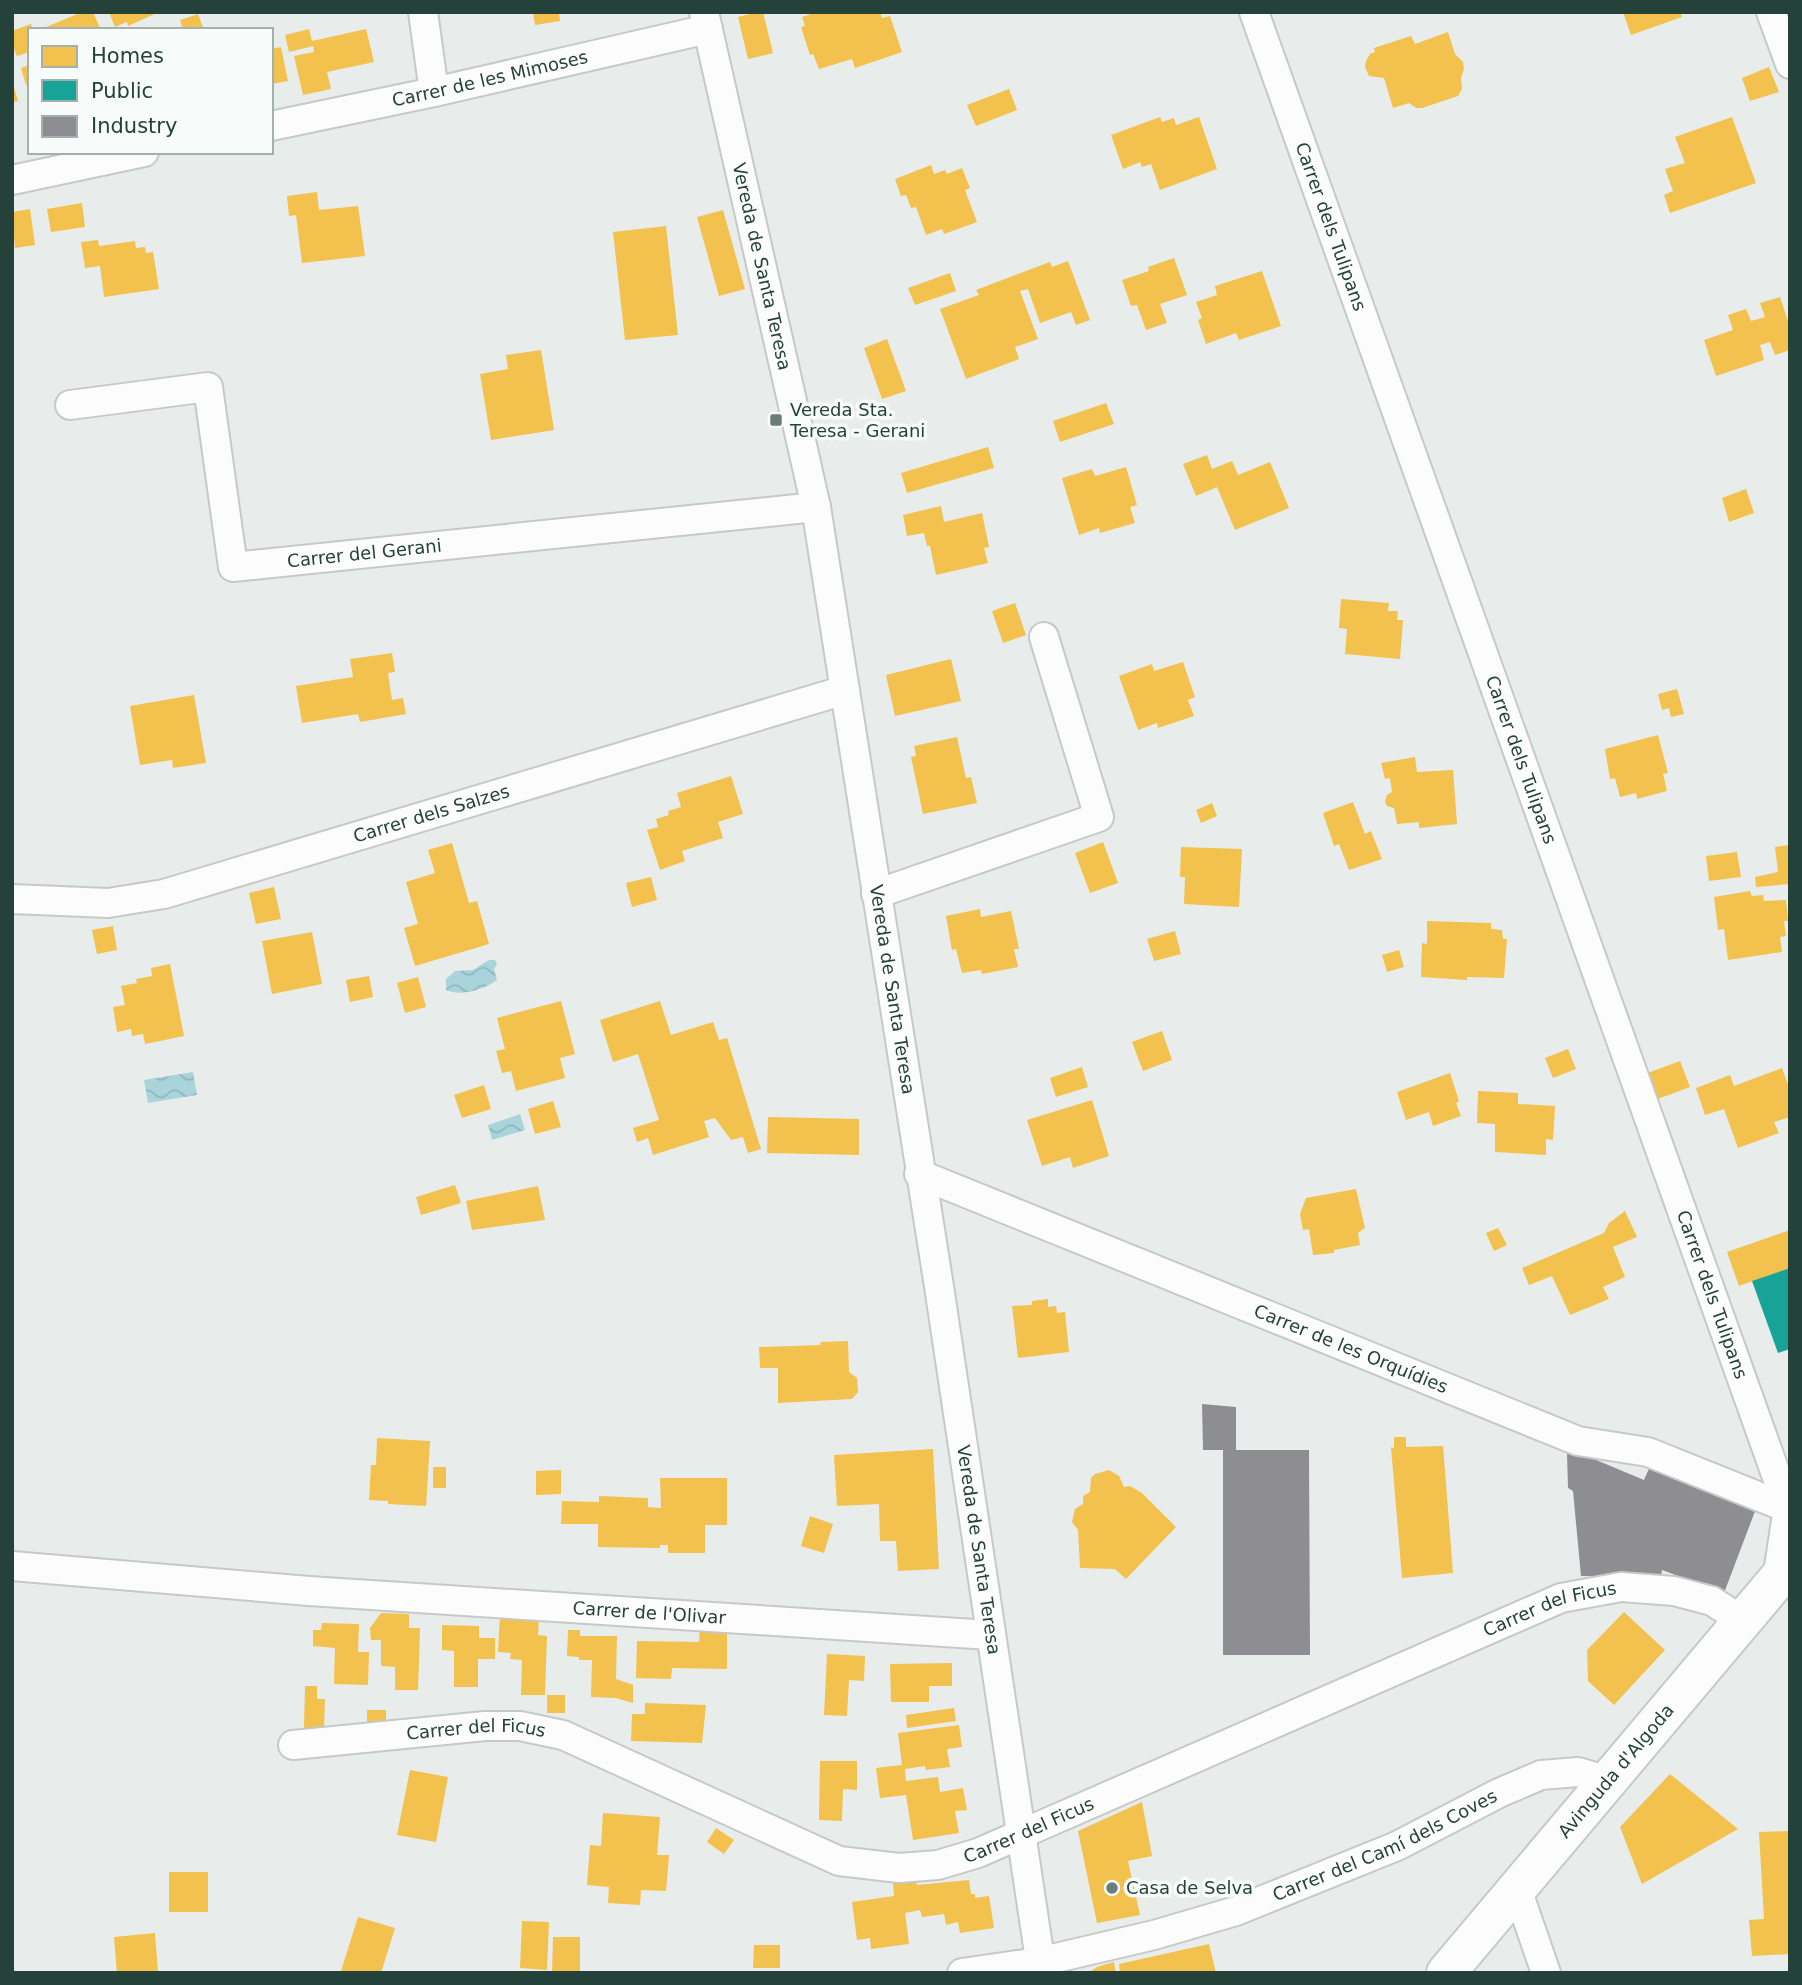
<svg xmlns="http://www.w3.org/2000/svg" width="1802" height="1985" viewBox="0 0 1802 1985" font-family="'DejaVu Sans',sans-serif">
<defs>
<pattern id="water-waves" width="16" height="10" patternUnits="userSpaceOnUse" patternTransform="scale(1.75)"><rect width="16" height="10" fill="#a9d4db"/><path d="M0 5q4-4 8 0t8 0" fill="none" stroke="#91b7bd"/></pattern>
</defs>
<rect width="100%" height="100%" fill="#e8edeb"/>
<path fill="url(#water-waves)" d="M489,960H495L497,964L494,969L497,980C485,989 461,997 446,990V979L455,971L473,970Z
M193,1072L197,1095L148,1103L144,1080Z
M520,1114L525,1130L492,1140L488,1125Z"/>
<path fill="#f2c14e" d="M82,12H93L101,30H39Z
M109,12H159L128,26L127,22L115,27Z
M533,12H559L560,21L535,25Z
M757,12H763L773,53L748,59L738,17Z
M817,12H880L882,18L890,16L902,52L855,68L852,59L819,69L813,54L810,55L801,27L805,26L802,17Z
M1623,12H1680L1682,17L1631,35Z
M198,14L204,30H183L180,20Z
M31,24L33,30H30V52L17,56L12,44V31Z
M309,29L312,41L366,29L374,62L327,72L331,89L303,95L294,56L314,52L313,46L289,52L285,35Z
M1448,32L1455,54L1463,62L1464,69L1461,78L1462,89L1458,96L1422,108H1416L1409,103L1393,108L1384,78L1369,76L1365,67L1366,61L1370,54L1375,52L1374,48L1411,36L1415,44Z
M281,47L288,81L271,84V49Z
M30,65V84L26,85L21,68Z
M1769,67L1779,92L1750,101L1742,78Z
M13,84L18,101L12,102V85Z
M1009,89L1017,110L976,126L967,105Z
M1160,117L1162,122L1174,118L1176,125L1199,117L1217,169L1160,190L1151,164L1142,167L1140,162L1123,169L1111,135Z
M1732,117L1756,183L1670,213L1664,195L1673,191L1665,169L1685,163L1675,137Z
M931,165L934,174L945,170L947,174L962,168L970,188L965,190L977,222L944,234L942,229L926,235L916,207L911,208L906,195L901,196L895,179Z
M317,192L319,210L358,206L365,256L302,263L296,215L289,216L287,196Z
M82,203L85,227L51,232L47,209Z
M30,209L35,245L15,248L12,212Z
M723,210L745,289L719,296L697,217Z
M666,226L678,335L625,340L613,232Z
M98,240L99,246L135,241L136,248L145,247L146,253L153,252L159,289L104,297L100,266L85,268L81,242Z
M1174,258L1187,295L1160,304L1167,323L1146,330L1137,305L1131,306L1122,280L1149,271L1148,267Z
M1068,261L1090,320L1076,325L1071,312L1040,323L1028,289L1020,291L1038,339L1015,347L1019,359L966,379L940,309L979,295L976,290L1050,262L1052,267Z
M1262,271L1281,326L1239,340L1236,333L1206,344L1198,320L1202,318L1196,302L1217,295L1215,286Z
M950,273L956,291L915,305L908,288Z
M1780,297L1790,327V350L1775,355L1770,342L1760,345L1764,360L1716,376L1704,340L1733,330L1728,315L1746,309L1751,321L1765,317L1760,303Z
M887,339L906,391L882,399L864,348Z
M541,350L554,430L491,440L480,374L508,369L506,355Z
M1106,403L1114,424L1060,442L1053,421Z
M988,447L994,468L907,493L901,473Z
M1207,455L1212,469L1232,461L1238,475L1270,462L1289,508L1235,530L1217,487L1196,496L1183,464Z
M1126,467L1137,505L1130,507L1135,523L1100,533L1099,528L1079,535L1062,478L1092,469L1095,476Z
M1746,489L1754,513L1729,522L1722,498Z
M941,506L944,522L982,513L989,547L984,548L988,563L936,575L930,546H927L924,533L907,536L903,515Z
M1341,599L1389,603L1388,611H1398L1397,620H1403L1400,659L1345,654L1347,629L1339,628Z
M1015,603L1026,635L1003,643L992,611Z
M392,653L395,672L388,673L392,700L403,698L406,714L360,722L358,714L302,723L296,686L353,677L350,659Z
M951,659L961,701L895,716L886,675Z
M1183,662L1195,697L1188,700L1194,716L1158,728L1157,723L1138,730L1119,676L1152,664L1154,671Z
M1677,689L1684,714L1671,717L1669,708L1662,710L1658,694Z
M194,695L206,763L173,768L172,760L140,765L130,706Z
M1658,735L1668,773L1663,774L1667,791L1637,799L1636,793L1620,797L1615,778L1610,779L1605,749Z
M957,737L966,778L971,777L977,803L923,814L911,757L916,756L914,746Z
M1415,757L1417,772L1453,770L1457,824L1419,828V822L1397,824L1394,808L1387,806L1385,802L1387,795L1392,792L1390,778L1385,779L1381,763Z
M731,776L743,814L718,822L723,838L682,851L685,861L660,870L647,830L658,827L656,819L669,815L668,811L681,807L677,793Z
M1353,802L1365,834L1371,831L1382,859L1349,870L1339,844L1334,846L1323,813Z
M1212,803L1217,816L1201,823L1196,810Z
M1103,842L1118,883L1090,893L1075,853Z
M452,843L469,903L477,901L489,944L415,966L404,928L418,924L406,882L435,873L428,850Z
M1790,845V884L1756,887L1755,877L1778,872L1775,847Z
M1181,847L1242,849L1239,907L1184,904L1185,877H1180Z
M1737,852L1741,877L1709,881L1706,856Z
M651,877L657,900L632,907L626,883Z
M274,887L281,919L256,924L249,893Z
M1750,891L1752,896L1763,895L1764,901L1786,900L1788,921H1784L1786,936L1780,937L1782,952L1728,960L1724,929L1718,930L1714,897Z
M980,909L981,917L1011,911L1019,949H1014L1018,967L982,974L981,970L962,973L956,949L952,950L946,916Z
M1427,921L1491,923V929L1502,930L1503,939H1507L1504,978L1467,977V980L1421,977L1422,943L1427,944Z
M113,926L117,950L97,954L92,930Z
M1175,931L1181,954L1154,961L1147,939Z
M312,932L322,984L272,994L262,941Z
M1399,950L1404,967L1387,972L1382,955Z
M170,964L184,1036L145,1044L143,1034L132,1036L131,1029L117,1032L113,1007L125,1005L121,986L137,983L136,979L152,976L151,968Z
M369,976L373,997L350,1002L346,980Z
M418,977L426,1007L405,1013L397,983Z
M561,1001L575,1054L560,1058L565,1078L516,1091L511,1071L502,1073L496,1051L505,1049L497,1018Z
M660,1001L671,1035L713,1022L719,1040L727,1038L761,1149L748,1153L743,1137L731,1140L715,1118L704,1121L709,1137L653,1155L648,1138L637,1142L633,1128L659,1120L638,1054L613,1062L600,1020Z
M1162,1031L1172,1060L1143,1071L1132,1042Z
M1568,1049L1576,1069L1553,1078L1545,1058Z
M1680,1061L1690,1087L1655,1100L1645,1074Z
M1082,1067L1088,1087L1056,1097L1050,1078Z
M1782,1068L1790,1090V1117L1774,1122L1779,1133L1738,1148L1724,1109L1705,1115L1696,1088L1730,1075L1734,1086Z
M1450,1073L1459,1101L1456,1103L1461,1116L1433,1126L1429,1112L1406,1120L1397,1092Z
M484,1085L491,1109L462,1118L454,1095Z
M1478,1091L1518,1093V1104L1555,1106L1553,1140L1546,1139V1155L1495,1152V1124L1477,1123Z
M1092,1100L1109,1156L1073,1168L1070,1157L1042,1166L1027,1120Z
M553,1101L561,1127L535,1134L528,1109Z
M768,1117L859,1119V1155L767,1153Z
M455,1185L461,1203L421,1215L416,1197Z
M538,1186L545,1220L472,1230L466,1201Z
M1356,1189L1365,1228L1358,1233L1360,1245L1334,1250V1253L1313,1255L1309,1229L1303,1230L1300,1214L1306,1198Z
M1625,1211L1637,1237L1613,1247L1625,1277L1603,1287L1609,1299L1570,1315L1552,1276L1529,1285L1522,1268L1604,1233L1609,1223Z
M1498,1228L1507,1245L1494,1251L1486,1233Z
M1790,1230V1268L1739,1286L1727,1252Z
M1048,1299V1307L1056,1306L1057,1313L1065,1312L1069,1352L1018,1358L1012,1306L1032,1305V1301Z
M848,1341L849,1372L857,1378L858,1392L852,1399L778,1403V1368H760L759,1347L820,1345L821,1342Z
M1394,1437H1406V1447L1443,1446L1453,1573L1402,1578L1391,1447L1394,1448Z
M377,1438L430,1441L426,1506L388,1504V1501L369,1500L371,1465H376Z
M933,1449L939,1569L898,1571L896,1541H880L879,1504L837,1506L834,1455Z
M433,1467H446V1488H433Z
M561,1470V1494L536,1495V1471Z
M1109,1470L1119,1476L1124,1487L1130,1486L1142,1493L1176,1527L1126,1579L1115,1569L1080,1568L1078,1530L1072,1522L1075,1509L1083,1504V1496L1090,1492L1091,1478L1095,1474Z
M660,1478H727V1525H705V1553H668V1545H660V1548L598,1547V1524H561L562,1501L599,1502V1496L648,1498V1507L661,1508Z
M810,1516L833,1524L824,1553L801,1546Z
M1624,1612L1665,1650L1614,1705L1588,1681L1587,1650Z
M381,1613L409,1614V1628H420L418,1690H395V1667L381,1666V1640H371L370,1628Z
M500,1615L539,1616L538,1635L547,1636L545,1695H521L522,1660L510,1659L511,1653L498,1652Z
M322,1623L359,1624L358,1652H369L368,1685L334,1684L335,1648L313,1646V1630H321Z
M442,1625L479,1626V1638H495V1659H478V1687H454V1651L442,1650Z
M700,1625L727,1626V1669L672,1668L671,1679L636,1678L637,1641L699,1642Z
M568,1630H580V1636H617L616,1679L633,1685V1703L616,1698L591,1697L592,1660H579V1657L567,1656Z
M827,1654L865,1656L864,1681L849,1680L847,1716L824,1715Z
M952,1663V1686H929V1702H891L890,1664Z
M305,1686H317V1699H325L324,1729L304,1728Z
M547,1695H565V1713H547Z
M645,1703L706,1705L702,1743L631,1741L632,1714H645Z
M954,1708L956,1721L907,1728L906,1715Z
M367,1710H386V1726H367Z
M959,1725L962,1747L947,1749L950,1767L926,1770L925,1766L905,1769L906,1781L938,1777L940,1792L963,1788L967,1810L955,1811L959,1833L913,1840L906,1795L880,1798L876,1768L902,1765L898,1733Z
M820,1761H857V1790L843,1789L842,1821L819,1820Z
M410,1770L448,1777L436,1842L397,1835Z
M1670,1774L1738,1829L1642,1884L1620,1827Z
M1142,1802L1152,1856L1128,1861L1140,1915L1097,1923L1078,1831Z
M603,1813L660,1817L657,1855H669L666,1891L641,1890L640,1905L608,1903L609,1887L587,1885L590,1845L601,1846Z
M716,1828L734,1840L724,1854L707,1842Z
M1790,1831V1954L1752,1956L1749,1920L1764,1919L1759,1832Z
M169,1872H208V1912H169Z
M916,1880L917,1885L969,1880L971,1894H975V1898L989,1896L994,1928L960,1933L958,1922L946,1925L944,1914L922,1917L920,1910L905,1913L909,1944L871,1949L870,1938L857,1940L852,1902L894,1896L893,1883Z
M358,1917L395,1928L381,1973L341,1971Z
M522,1921L549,1922L547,1970L520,1968Z
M155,1933L158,1973H117L114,1937Z
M553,1937H580V1973H552Z
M1209,1944L1216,1973H1120L1119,1964Z
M754,1945H780V1968H753Z
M1114,1962L1116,1973H1088L1097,1967Z"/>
<path fill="#17a398" d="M1790,1268V1349L1778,1353L1752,1281Z"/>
<path fill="#8d8d92" d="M1202,1404L1236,1407V1450H1309L1310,1655H1223V1450H1203Z
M1570,1449L1644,1480L1651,1464L1757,1506L1724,1593L1662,1570L1661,1577L1581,1576L1573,1491L1568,1488L1567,1453Z"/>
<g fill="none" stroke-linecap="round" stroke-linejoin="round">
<defs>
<g id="street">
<path d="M423,12L434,92"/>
<path id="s1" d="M704,12L816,507L940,1293L1042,1973"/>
<path id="s2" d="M1254,12L1788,1508L1777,1580"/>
<path d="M1771,12L1790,64"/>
<path id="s3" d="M271,126L434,92L708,29"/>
<path d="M12,180L144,152"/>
<path id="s4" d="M70,405L208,387L233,567L816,507"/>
<path d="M876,894L1099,817L1044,637"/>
<path id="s5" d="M12,899L108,903L164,894L845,690"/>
<path id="s6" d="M919,1174L1578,1441L1648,1452L1790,1509"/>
<path id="s7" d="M12,1566L309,1591L990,1635"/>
<path id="s8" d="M293,1745L485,1726H520L563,1735L839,1861L899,1868L938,1865L978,1853L1561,1598L1621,1587L1674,1591L1712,1601L1743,1621"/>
<path d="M1517,1889L1546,1973"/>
<path id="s9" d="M962,1973L1039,1962L1154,1935L1236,1911L1397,1846L1499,1793L1541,1775L1578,1772L1608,1781"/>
</g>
<g id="secondary">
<path id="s10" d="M1446,1973L1777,1580L1790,1572"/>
</g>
</defs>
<use href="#street" stroke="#c5cac8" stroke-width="32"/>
<use href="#secondary" stroke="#c3cbc8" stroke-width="42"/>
<use href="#street" stroke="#fcfcfc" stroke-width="28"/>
<use href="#secondary" stroke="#fcfcfc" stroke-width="38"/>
</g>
<g fill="#697e78" stroke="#f7fbf9" stroke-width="2.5">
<rect x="769" y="413" width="14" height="14" rx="3.5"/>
<circle cx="1112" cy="1888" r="7"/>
</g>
<g text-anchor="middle" stroke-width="7" stroke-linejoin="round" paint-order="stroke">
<g font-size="18" fill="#24423a" stroke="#f7fbf9">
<text dy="6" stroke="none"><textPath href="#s3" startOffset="224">Carrer de les Mimoses</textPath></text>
<text dy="6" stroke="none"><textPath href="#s2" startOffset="228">Carrer dels Tulipans</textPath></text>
<text dy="6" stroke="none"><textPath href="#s1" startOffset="261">Vereda de Santa Teresa</textPath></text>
<text dy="6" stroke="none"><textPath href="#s4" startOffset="453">Carrer del Gerani</textPath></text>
<text dy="6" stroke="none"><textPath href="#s2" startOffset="794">Carrer dels Tulipans</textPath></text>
<text dy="6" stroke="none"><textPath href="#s5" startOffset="432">Carrer dels Salzes</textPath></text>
<text dy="6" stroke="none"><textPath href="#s1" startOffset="996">Vereda de Santa Teresa</textPath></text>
<text dy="6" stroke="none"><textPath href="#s2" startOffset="1362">Carrer dels Tulipans</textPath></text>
<text dy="6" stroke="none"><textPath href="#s6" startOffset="466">Carrer de les Orquídies</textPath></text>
<text dy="6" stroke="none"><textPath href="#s1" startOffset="1563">Vereda de Santa Teresa</textPath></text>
<text dy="6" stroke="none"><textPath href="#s8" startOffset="1339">Carrer del Ficus</textPath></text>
<text dy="6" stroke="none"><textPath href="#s7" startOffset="639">Carrer de l'Olivar</textPath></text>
<text dy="6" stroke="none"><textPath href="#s8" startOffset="184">Carrer del Ficus</textPath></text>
<text dy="6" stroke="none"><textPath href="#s10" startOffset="264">Avinguda d'Algoda</textPath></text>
<text dy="6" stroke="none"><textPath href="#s8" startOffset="772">Carrer del Ficus</textPath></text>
<text dy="6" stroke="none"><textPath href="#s9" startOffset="444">Carrer del Camí dels Coves</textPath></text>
</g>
<g font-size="18" fill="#24423a" stroke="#f7fbf9" text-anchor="start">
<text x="790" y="416">Vereda Sta.<tspan x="790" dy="21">Teresa - Gerani</tspan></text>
<text x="1126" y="1894">Casa de Selva</text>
</g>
</g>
<rect width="1802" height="1985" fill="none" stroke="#24423a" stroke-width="28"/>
<rect x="28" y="28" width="245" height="126" fill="#f7fbf9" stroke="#a3b1ad" stroke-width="2"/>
<rect x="42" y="46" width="35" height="21" fill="#f2c14e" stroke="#a3b1ad" stroke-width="2"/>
<text x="91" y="63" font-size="21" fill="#24423a">Homes</text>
<rect x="42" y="80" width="35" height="21" fill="#17a398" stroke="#a3b1ad" stroke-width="2"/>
<text x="91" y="98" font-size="21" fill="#24423a">Public</text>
<rect x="42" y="116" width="35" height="21" fill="#8d8d92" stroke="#a3b1ad" stroke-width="2"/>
<text x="91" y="133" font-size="21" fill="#24423a">Industry</text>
</svg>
